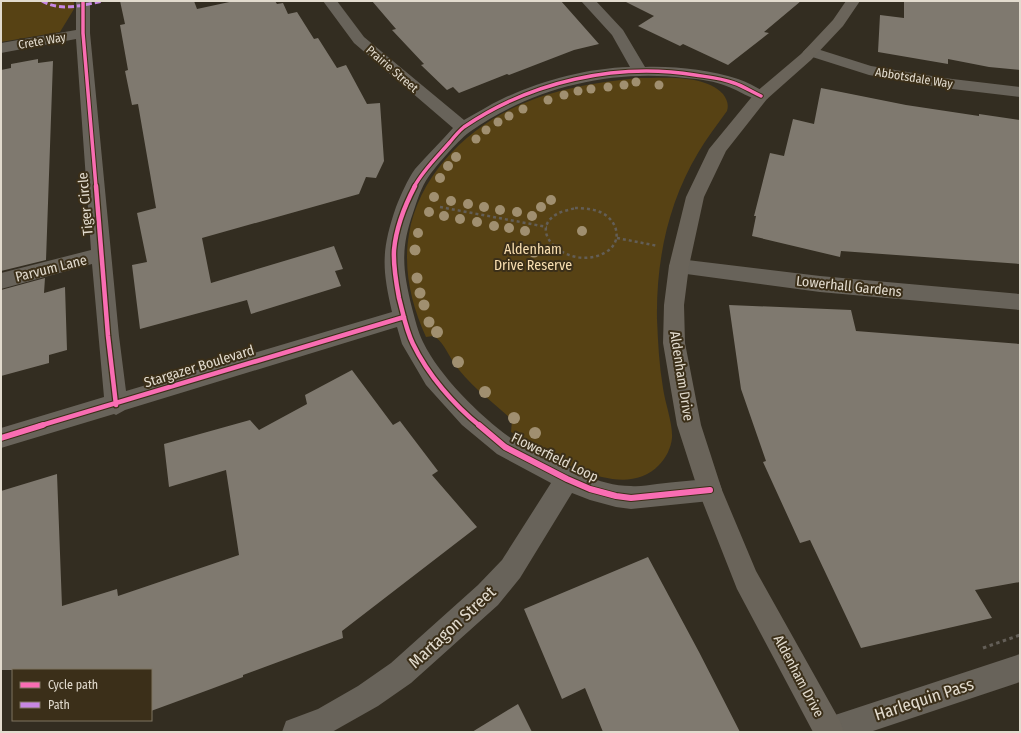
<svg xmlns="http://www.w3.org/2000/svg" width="1021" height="733" viewBox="0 0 1021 733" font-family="'Fira Sans Condensed',sans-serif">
<rect width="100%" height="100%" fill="#332d21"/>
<path fill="#574214" d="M1,1H74V9L60,32L1,42Z
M639,78C664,78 705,74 723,94C727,100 729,104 727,111C717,125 706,139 698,153C668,203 656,261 657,319C658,342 659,365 663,388C665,403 673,424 672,438C671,448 666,458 659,465C629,497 575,469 545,453C533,446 523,438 511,432L512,420C492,401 467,384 452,360C447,352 442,340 433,336L426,337C411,304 403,269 409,234C418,178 464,131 513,108C553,89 596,82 639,78Z"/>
<path fill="#7f796f" d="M120,1H194L197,9L234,1H275L277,4L283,3L288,14L297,12L314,39L318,38L337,68L346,65L367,104L380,103L384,161L376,178L366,177L359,194L202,238L211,283L334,246L343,269L335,271L341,286L251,314L247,300L140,329L132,265L147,262L137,213L156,208L138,104L132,105L125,71L128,70L120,25L125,24Z
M372,1H561L599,44L574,50L509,75L507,74L459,93L453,87L447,90L421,65L424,64L392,30L396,29Z
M624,1H801L764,32L769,33L728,65L683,44L680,46L638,26L654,16Z
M904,1H1020V70L989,67L948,59V64L878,52L880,15L904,18Z
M38,59V63L53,61L46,260L1,271V70L11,68V64Z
M821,88L906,105L979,116V114L1020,120V264L841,251L840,257L752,236L756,216H754L770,153L784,156L793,119L814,124Z
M45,278L44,293L65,287L67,350L49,355V363L1,376V290Z
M729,305L851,310L856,331L1020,344V582L975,590L992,618L861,648L810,540L800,543L763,462L766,461L741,389Z
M352,370L393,425L400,421L438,471L432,475L477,527L342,631L343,638L243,675V677L211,689L151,711V670H1V491L57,474L62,606L117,589L118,596L239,555L226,470L169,487L164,444L250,420L259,430L307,404L305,395Z
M648,557L699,652L740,732H603L585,688L562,699L524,609Z
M518,704L532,732H472Z"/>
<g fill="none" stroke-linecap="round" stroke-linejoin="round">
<path stroke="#635e57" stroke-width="2.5" stroke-dasharray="3 3" stroke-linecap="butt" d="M440,207L547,227
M575,208C584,208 594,209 602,213C618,221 623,242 606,252C571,273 524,232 557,214C562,211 569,210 575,208Z
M617,238L658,246"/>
<path stroke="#635e57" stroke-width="3" stroke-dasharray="3.5 3.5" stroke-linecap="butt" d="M983,648L1020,635"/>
<path fill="#68635a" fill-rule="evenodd" d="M76,1H90V33L119,336L126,391L392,312C382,268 381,251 396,207C401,195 407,180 415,169C427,155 441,142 453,128L354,43L323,1H337L364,37L464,120C477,113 489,105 502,99C540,81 587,68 630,67L612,35L581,1H596L623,30L645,67C676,66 709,70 738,79C748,82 757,88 767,93L769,96L767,99L761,101C749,98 740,91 729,87C715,81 700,79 685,78C611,69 532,88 471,131C461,137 436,166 429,176C421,187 417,201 413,213C400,250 403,271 412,308C415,319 418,332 423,342C440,377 481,417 512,439C521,445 531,448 540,453C568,467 598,486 631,486C639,487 648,485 657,484C675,482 692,480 710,479L719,482L722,490L719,498L710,501L631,509L616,507L590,500L572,493L520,578L498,605L411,683L378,706L332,732H282L286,721L318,709L358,686L391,663L478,585L502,560L551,483L497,454L462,425L426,385L402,344L397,327L125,410L116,415L114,414L1,448V428L104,397L92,264L1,289V273L91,250L76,39L1,53V43L76,30Z
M811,47L871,66L944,78L1020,87V97L944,88L869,75L806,55L803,52L806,49Z
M679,259L820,276L1020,294V310L820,292L679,273L672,271L669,266L672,261Z
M1020,654V682L870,732H814L818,721L829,717Z"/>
<path fill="#6a645a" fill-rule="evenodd" d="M846,1H860L843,26L811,60L767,99L726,151L704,197L689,266L684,305L685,343L701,425L722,490L756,571L840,721L844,732H813L737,589L698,490L677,425L663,343L664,305L669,266L686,197L709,149L755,93L801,54L833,20Z"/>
<path stroke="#c787e3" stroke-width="3" stroke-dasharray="6 3" stroke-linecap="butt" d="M42,1C61,12 83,5 103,1"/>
<defs>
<path id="cycleway-far2" d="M83,1V33L96,187
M414,187C423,170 437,157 450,142C454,137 459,131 464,127C530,82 616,62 695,75C708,77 721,78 734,83C743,86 752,92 761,96"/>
<path id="cycleway-far1" d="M96,186L108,336L116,405
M415,186C405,205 396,228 394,250C393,266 396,282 399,298C403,313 406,330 413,344C428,375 454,405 480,426
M39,426L404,317"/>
<path id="cycleway" d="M479,425L505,447L567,479L590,489L616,496L631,498L710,490
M1,438L43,425"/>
</defs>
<use href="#cycleway-far2" stroke="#3b2f19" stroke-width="5.5"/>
<use href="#cycleway-far1" stroke="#3b2f19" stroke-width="7"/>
<use href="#cycleway" stroke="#3b2f19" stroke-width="8"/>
<use href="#cycleway-far2" stroke="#f96db3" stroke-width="3.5"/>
<use href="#cycleway-far1" stroke="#f96db3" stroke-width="4.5"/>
<use href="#cycleway" stroke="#f96db3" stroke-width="6"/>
</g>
<g fill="#a08f70">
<circle cx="636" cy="82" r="4.5"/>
<circle cx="624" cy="85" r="4.5"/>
<circle cx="659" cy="85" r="4.5"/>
<circle cx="608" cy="87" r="4.5"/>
<circle cx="591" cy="89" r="4.5"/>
<circle cx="578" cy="91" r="4.5"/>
<circle cx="564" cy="95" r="4.5"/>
<circle cx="548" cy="100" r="4.5"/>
<circle cx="523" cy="109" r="4.5"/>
<circle cx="509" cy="116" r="4.5"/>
<circle cx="498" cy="122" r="4.5"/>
<circle cx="486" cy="130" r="4.5"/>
<circle cx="476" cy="139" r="4.5"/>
<circle cx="456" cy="157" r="5"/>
<circle cx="448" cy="166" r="5"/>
<circle cx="440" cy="178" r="5"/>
<circle cx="434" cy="197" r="5"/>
<circle cx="551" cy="200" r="5"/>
<circle cx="451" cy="201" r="5"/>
<circle cx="468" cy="204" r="5"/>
<circle cx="484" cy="207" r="5"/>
<circle cx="541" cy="207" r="5"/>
<circle cx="500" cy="210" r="5"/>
<circle cx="429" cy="212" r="5"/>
<circle cx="517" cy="212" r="5"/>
<circle cx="444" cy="216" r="5"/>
<circle cx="532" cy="216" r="5"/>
<circle cx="460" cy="219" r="5"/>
<circle cx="477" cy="222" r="5"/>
<circle cx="494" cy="226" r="5"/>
<circle cx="509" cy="228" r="5"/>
<circle cx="525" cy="231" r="5"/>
<circle cx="582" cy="231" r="5"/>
<circle cx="418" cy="233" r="5"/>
<circle cx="415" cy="250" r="5.5"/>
<circle cx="534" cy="252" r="5.5"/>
<circle cx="417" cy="278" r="5.5"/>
<circle cx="420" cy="293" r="5.5"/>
<circle cx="424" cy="305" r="5.5"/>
<circle cx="429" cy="322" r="5.5"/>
<circle cx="437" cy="332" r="6"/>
<circle cx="458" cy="362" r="6"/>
<circle cx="485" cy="392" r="6"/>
<circle cx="514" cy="418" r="6"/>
<circle cx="535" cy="433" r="6"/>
</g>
<g text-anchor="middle" stroke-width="4" stroke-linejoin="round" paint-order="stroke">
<g font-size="12" fill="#e2dbce" stroke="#3b2f19">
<text transform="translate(42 41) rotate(-10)" y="4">Crete Way</text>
<text transform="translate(392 69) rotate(41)" y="4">Prairie Street</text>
<text transform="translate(914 78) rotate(9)" y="4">Abbotsdale Way</text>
</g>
<g font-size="14" fill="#e2dbce" stroke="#3b2f19">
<text transform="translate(85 204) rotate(-95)" y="5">Tiger Circle</text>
<text transform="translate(51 268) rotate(-14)" y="5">Parvum Lane</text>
<text transform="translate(849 286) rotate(6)" y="5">Lowerhall Gardens</text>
<text transform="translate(199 366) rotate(-17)" y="5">Stargazer Boulevard</text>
<text transform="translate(682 376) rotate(81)" y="5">Aldenham Drive</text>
<text transform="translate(555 457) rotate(26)" y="5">Flowerfield Loop</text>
<text transform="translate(799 676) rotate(62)" y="5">Aldenham Drive</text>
</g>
<g font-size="14" fill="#f9dfb1" stroke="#3b2f19">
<text x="533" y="254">Aldenham<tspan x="533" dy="16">Drive Reserve</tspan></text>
</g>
<g font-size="17" fill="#e2dbce" stroke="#3b2f19">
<text transform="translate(452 627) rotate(-43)" y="6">Martagon Street</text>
<text transform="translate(924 699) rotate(-18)" y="6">Harlequin Pass</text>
</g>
</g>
<rect width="1021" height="733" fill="none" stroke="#e2dbce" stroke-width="4"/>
<rect x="12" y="669" width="140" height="52" fill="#3b2f19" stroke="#7e7461"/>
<rect x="20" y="682" width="20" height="6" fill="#f96db3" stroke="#7e7461"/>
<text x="48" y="689" font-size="12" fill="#e2dbce">Cycle path</text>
<rect x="20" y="702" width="20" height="6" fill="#c787e3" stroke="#7e7461"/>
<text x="48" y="709" font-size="12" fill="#e2dbce">Path</text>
</svg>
